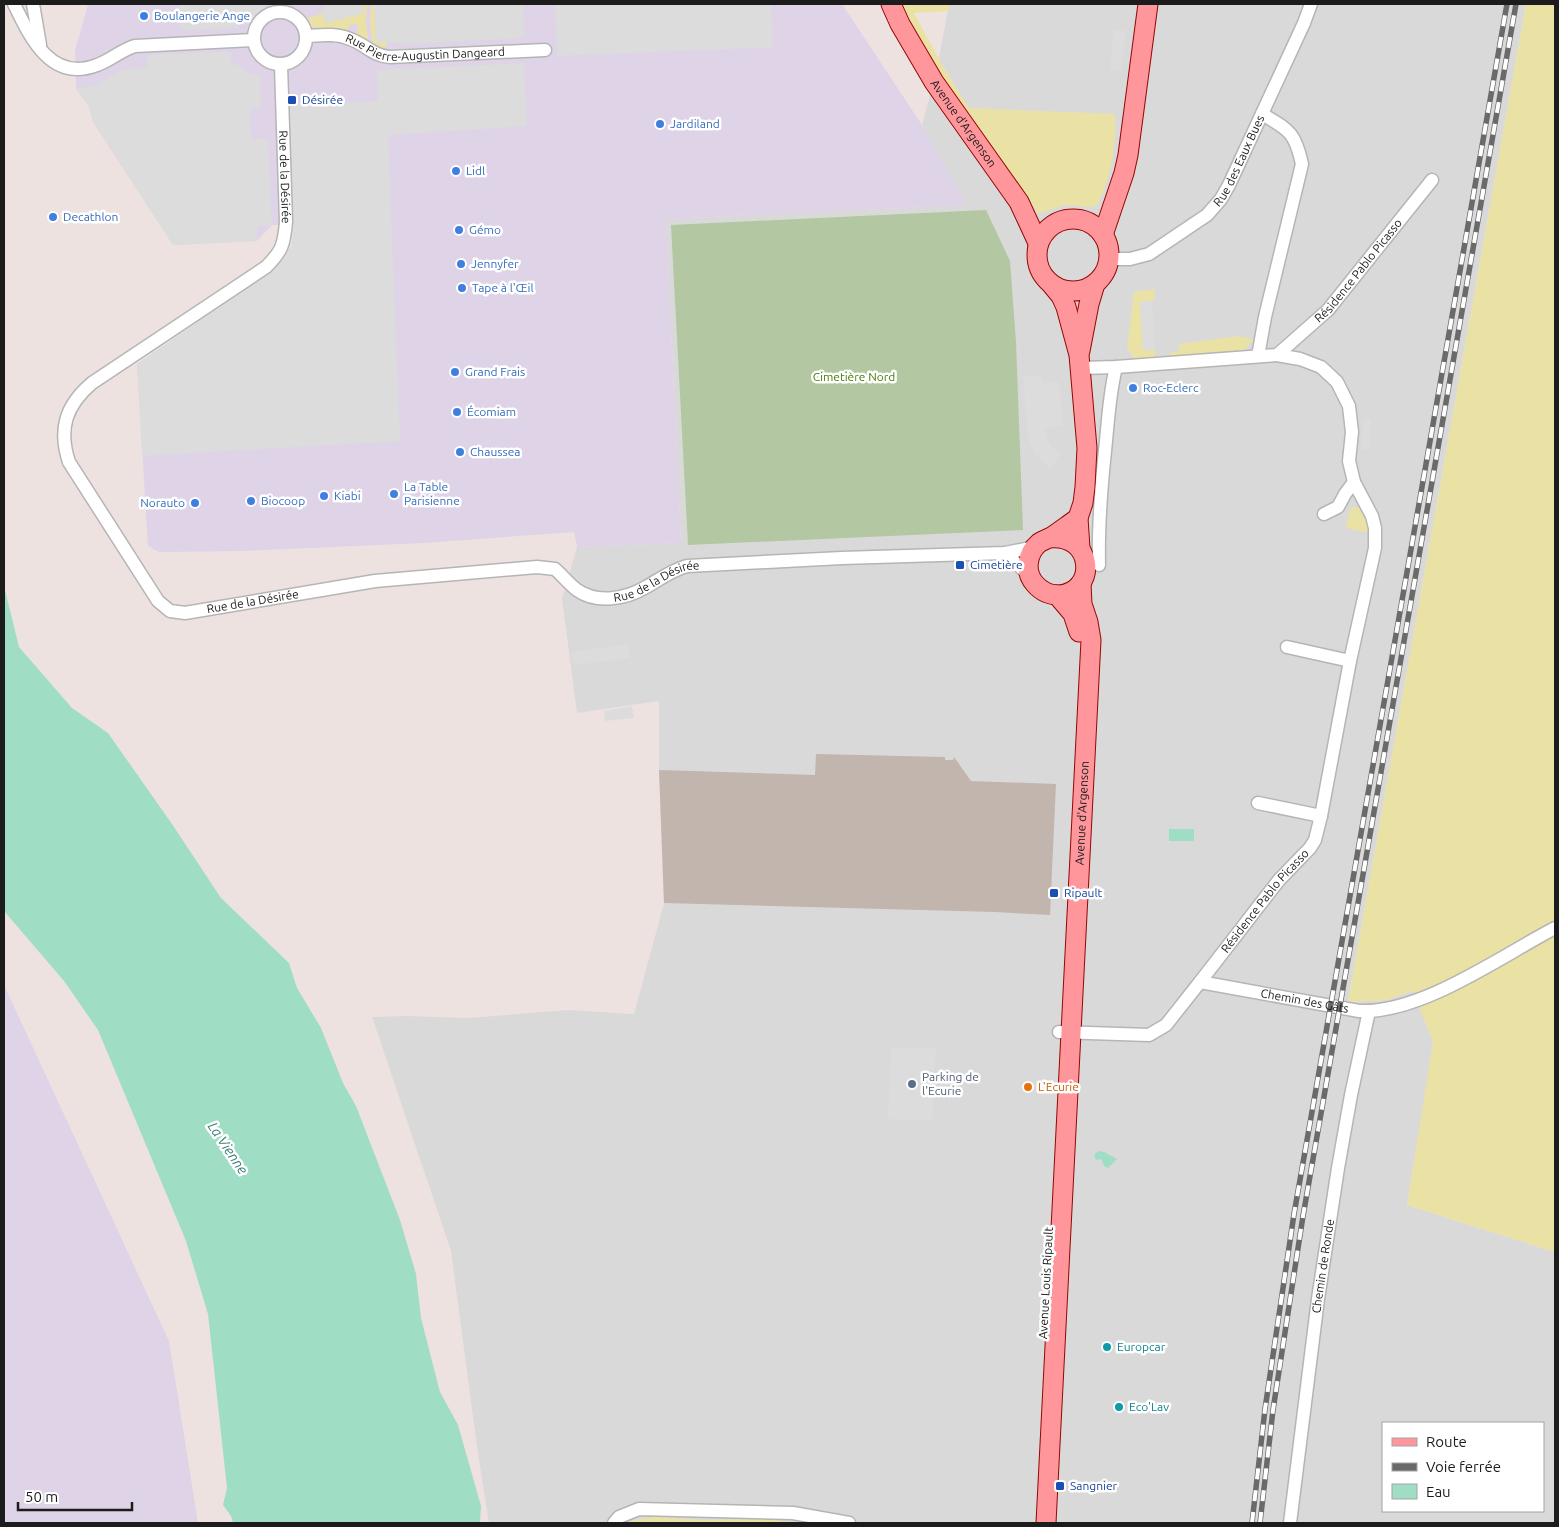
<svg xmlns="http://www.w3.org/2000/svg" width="1559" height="1527" viewBox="0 0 1559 1527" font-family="Ubuntu,sans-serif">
<rect width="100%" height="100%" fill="#eee2e1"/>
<path fill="#dad9da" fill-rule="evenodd" d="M949,4H1526L1348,1002L1386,1000L1413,991L1434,1042L1407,1205L1555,1252V1523H489L477,1447L451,1251L372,1017L407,1016L468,1018L568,1010L634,1014L664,903L659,770V701L577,713L562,599L577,547L681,543L666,219L965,205L922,125L937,68ZM1383,1423H1543V1511H1383Z"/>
<path fill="#ded3e7" d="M88,4H842L922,125L966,205L666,219L681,543L577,547L574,532L424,543L245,551L159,552L148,546L137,364L268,274L283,260L292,245L294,225H272L257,241L173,245L93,122L89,107L76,89L75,51Z
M4,985L169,1341L198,1523H4Z"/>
<path fill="#c2b5ad" d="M816,754L945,757V760H953L954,757L971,781L1056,784L1050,915L995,912L664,903L659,770L815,775Z"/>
<path fill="#eae2a5" d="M362,4H367L366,25L369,43L356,34L359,26L351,23L348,30C332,26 313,33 304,20L322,13L326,23L364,13Z
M371,4H374L376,42H388L387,45L383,49L373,46L370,23Z
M901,4H950L949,11L914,13L944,68L969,108L1115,114C1116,149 1112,172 1098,204L1090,207L1065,205L1038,214C1016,176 987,145 963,109C940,75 920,39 901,4Z
M1526,4H1555V1252L1407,1205L1433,1042L1413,991L1386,1000L1348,1002Z
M1155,289V297L1152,301L1140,302L1143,350H1155V357L1153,359L1136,360L1127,348L1134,292Z
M1239,336L1254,340L1243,351L1170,357V352L1180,351L1179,344Z
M1352,507H1357L1360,509L1371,533L1346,528L1350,510Z
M654,1517L701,1520L764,1519L802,1523H628L635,1520Z"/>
<path fill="#b3c7a2" d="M986,210L1010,261L1016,342L1023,530L688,545L671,225Z"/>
<path fill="#dcdcdc" d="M179,4H260L264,7L248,24L240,16H238V28L180,30Z
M327,4H362L364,13L325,23L322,13Z
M374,4H523L524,38L402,44L388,42L376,43Z
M555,4H771L773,47L557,56Z
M1114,29L1126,31L1121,71L1110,70Z
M231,52V63L240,66L248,74H260L261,108L250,109L251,139H268L272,225L257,226V241L173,245L93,122L89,107L76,89L96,85L124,69L147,68V55Z
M524,63L527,126L388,135L400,441L142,456L137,364L267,274L283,260L292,245L294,225L289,105L378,101L377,70Z
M1152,301L1155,350H1143L1140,302Z
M1041,375L1042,383L1059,382L1063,426L1045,429L1049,443L1053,448L1060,454L1051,469L1043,463L1034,452L1028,438L1023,376Z
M1364,417L1371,419L1369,450L1361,449Z
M628,644L630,658L573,665L571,652Z
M632,706L634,718L605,721L604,711Z
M891,1048H936L932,1121L888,1119Z"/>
<path fill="#a0ddc5" d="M4,586L19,647L72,708L108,733L172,824L221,898L289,963L297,988L321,1028L343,1083L356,1106L400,1220L416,1274L421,1318L440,1392L458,1425L481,1506L480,1523H233L231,1516L223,1505L227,1488L208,1314L186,1241L98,1030L64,981L4,911Z
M1169,829H1194V841H1169Z
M1099,1151L1104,1152L1117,1159L1108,1168L1104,1166L1101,1159L1096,1160L1094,1156L1096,1153Z"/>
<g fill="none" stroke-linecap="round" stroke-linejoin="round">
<defs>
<g id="minor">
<path d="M14,4C30,37 51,83 97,65C111,60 121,50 135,46L253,40"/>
<path d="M33,4L40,45"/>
<circle cx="280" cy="38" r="26"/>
<path id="s1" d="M307,36C321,35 337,33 350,39C365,44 373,56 390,57L545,50"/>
<path id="s2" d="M281,65L286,222C284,245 282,251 266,267L92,383C66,405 58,429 69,462L158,601L170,611L185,613L375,581L537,567L555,569C562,575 569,584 577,590C597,604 626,599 646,587C660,579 672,570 687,566L842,558L1005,553L1035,547"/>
<path id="s3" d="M1109,259H1130L1149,254L1207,215L1221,199L1229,185L1304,23L1311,4"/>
<path d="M1258,356L1265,317L1302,164C1295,132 1289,130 1262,114"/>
<path id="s4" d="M1081,368L1116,367L1277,355L1328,310L1432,180"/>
<path d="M1324,514L1338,507L1345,494L1354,482"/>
<path d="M1005,553L1029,575"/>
<path d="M1099,565C1098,527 1101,489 1105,451C1108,423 1109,395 1116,367"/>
<path d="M1287,647L1350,661"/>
<path d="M1258,803L1321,816"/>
<path id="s5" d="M1200,982L1279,880L1310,848L1315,840L1321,816L1350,661L1375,548V528L1372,516L1354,482L1349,461L1352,432L1349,406L1337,382L1321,367L1300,359L1277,355"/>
<path id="s6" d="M1059,1032L1149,1035L1166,1025L1200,982L1359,1011C1421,1014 1501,956 1555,928"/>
<path d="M614,1523L619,1517L639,1509L793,1513L849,1523"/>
<path id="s7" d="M1290,1523L1318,1299L1338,1168L1351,1095L1369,1011"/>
</g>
<g id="primary">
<path id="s8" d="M891,4L900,24L934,82L1019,202L1038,243"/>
<circle cx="1073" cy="255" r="36"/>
<path d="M1103,235L1124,173L1128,155L1148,4"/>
<path d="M1052,285L1061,296L1066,307L1079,355L1087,448L1085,487L1083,503L1078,518L1080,548"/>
<path d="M1080,351L1089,304L1095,284"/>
<path d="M1049,538C1094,533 1098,592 1059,595C1050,595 1041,591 1035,584C1024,572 1027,553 1039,543C1043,540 1048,539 1053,536C1061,530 1070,524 1078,518"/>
<path d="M1057,595L1073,614L1079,632"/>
<path id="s9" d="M1046,1523L1091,640L1088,622L1082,604L1081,583"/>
</g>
</defs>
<use href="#minor" stroke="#b5b5b5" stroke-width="15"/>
<use href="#primary" stroke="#940700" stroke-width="21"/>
<use href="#minor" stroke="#fff" stroke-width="12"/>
<use href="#primary" stroke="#fe969c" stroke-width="19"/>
<defs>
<path id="rail" d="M1252,1523L1265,1409L1294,1214L1507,4
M1260,1523L1273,1410L1303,1216L1516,4"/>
</defs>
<use href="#rail" stroke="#6a6a6a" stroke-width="5.5"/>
<use href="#rail" stroke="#fff" stroke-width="4" stroke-dasharray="11" stroke-linecap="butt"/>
</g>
<g fill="#3f7fe0" stroke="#fff" stroke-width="2">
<circle cx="144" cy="16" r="5"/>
<circle cx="660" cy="124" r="5"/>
<circle cx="456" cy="171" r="5"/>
<circle cx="53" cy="217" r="5"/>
<circle cx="459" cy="230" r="5"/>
<circle cx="461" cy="264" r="5"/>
<circle cx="462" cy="288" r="5"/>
<circle cx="455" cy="372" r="5"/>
<circle cx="1133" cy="388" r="5"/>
<circle cx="457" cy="412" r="5"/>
<circle cx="460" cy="452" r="5"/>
<circle cx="394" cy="494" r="5"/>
<circle cx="324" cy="496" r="5"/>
<circle cx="251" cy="501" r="5"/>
<circle cx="195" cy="503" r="5"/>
</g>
<g fill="#1a4fb4" stroke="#fff" stroke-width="2">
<rect x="287" y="95" width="10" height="10" rx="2.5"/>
<rect x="955" y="560" width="10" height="10" rx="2.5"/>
<rect x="1049" y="888" width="10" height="10" rx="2.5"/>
<rect x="1055" y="1481" width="10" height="10" rx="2.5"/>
</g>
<circle fill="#5c6f8a" stroke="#fff" stroke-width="2" cx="912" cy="1084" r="5"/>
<circle fill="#e8710a" stroke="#fff" stroke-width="2" cx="1028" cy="1087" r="5"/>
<g fill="#0f9aa8" stroke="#fff" stroke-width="2">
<circle cx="1107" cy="1347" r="5"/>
<circle cx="1119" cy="1407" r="5"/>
</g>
<g text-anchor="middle" stroke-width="5" stroke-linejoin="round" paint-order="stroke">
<g font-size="12" fill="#366cbe" stroke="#fff" text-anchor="start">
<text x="154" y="20">Boulangerie Ange</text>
<text x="670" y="128">Jardiland</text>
<text x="466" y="175">Lidl</text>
<text x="63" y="221">Decathlon</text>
<text x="469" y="234">Gémo</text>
<text x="471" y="268">Jennyfer</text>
<text x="472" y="292">Tape à l'Œil</text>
<text x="465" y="376">Grand Frais</text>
<text x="1143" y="392">Roc-Eclerc</text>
<text x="467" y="416">Écomiam</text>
<text x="470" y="456">Chaussea</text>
<text x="404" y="491">La Table<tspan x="404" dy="14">Parisienne</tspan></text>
<text x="334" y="500">Kiabi</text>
<text x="261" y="505">Biocoop</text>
<text x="185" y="507" text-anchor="end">Norauto</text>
</g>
<g font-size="12" fill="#1c1c1c" stroke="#fff">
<text dy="4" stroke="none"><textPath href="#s1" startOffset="121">Rue Pierre-Augustin Dangeard</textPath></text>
<text dy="4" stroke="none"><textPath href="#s8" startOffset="140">Avenue d'Argenson</textPath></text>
<text dy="4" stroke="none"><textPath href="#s3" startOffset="174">Rue des Eaux Bues</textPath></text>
<text dy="4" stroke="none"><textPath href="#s2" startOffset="112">Rue de la Désirée</textPath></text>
<text dy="4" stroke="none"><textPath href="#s4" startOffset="314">Résidence Pablo Picasso</textPath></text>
<text dy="4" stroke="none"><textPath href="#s2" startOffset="1190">Rue de la Désirée</textPath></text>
<text dy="4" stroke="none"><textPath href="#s2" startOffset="770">Rue de la Désirée</textPath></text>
<text dy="4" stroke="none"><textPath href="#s9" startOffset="711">Avenue d'Argenson</textPath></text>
<text dy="4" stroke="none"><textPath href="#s5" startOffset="104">Résidence Pablo Picasso</textPath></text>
<text dy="4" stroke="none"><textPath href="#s6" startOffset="271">Chemin des Gâts</textPath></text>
<text dy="4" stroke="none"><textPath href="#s7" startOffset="259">Chemin de Ronde</textPath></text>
<text transform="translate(1046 1283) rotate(-87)" y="4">Avenue Louis Ripault</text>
</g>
<g font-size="12" fill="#164399" stroke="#fff" text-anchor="start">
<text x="302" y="104">Désirée</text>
<text x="970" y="569">Cimetière</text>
<text x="1064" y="897">Ripault</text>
<text x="1070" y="1490">Sangnier</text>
</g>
<g font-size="12" fill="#467b09" stroke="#fff">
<text x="854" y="381">Cimetière Nord</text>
</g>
<g font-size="12" fill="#4e5e75" stroke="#fff" text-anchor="start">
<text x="922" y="1081">Parking de<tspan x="922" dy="14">l'Ecurie</tspan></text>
</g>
<g font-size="12" fill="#c56008" stroke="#fff" text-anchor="start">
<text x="1038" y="1091">L'Ecurie</text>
</g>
<g font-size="12" fill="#0d838f" stroke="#fff" text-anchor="start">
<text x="1117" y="1351">Europcar</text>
<text x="1129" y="1411">Eco'Lav</text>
</g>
<g font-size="14" font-style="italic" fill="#377e75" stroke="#fff">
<text transform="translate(228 1148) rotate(56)" y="5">La Vienne</text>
</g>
</g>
<rect width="1559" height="1527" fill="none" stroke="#1c1c1c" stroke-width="10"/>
<rect x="1382" y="1422" width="162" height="90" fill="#ffffff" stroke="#a4a4a4"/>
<rect x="1392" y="1438" width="25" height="8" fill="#fe969c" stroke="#a4a4a4"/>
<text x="1426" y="1447" font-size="15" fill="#1c1c1c">Route</text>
<rect x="1392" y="1463" width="25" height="8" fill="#6a6a6a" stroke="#a4a4a4"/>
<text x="1426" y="1472" font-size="15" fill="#1c1c1c">Voie ferrée</text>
<rect x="1392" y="1484" width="25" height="15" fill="#a0ddc5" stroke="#a4a4a4"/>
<text x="1426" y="1497" font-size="15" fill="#1c1c1c">Eau</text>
<path d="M18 1502v8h114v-8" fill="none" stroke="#1c1c1c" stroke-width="2.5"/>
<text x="25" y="1502" font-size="15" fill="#1c1c1c" stroke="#ffffff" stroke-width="4" paint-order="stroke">50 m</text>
</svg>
